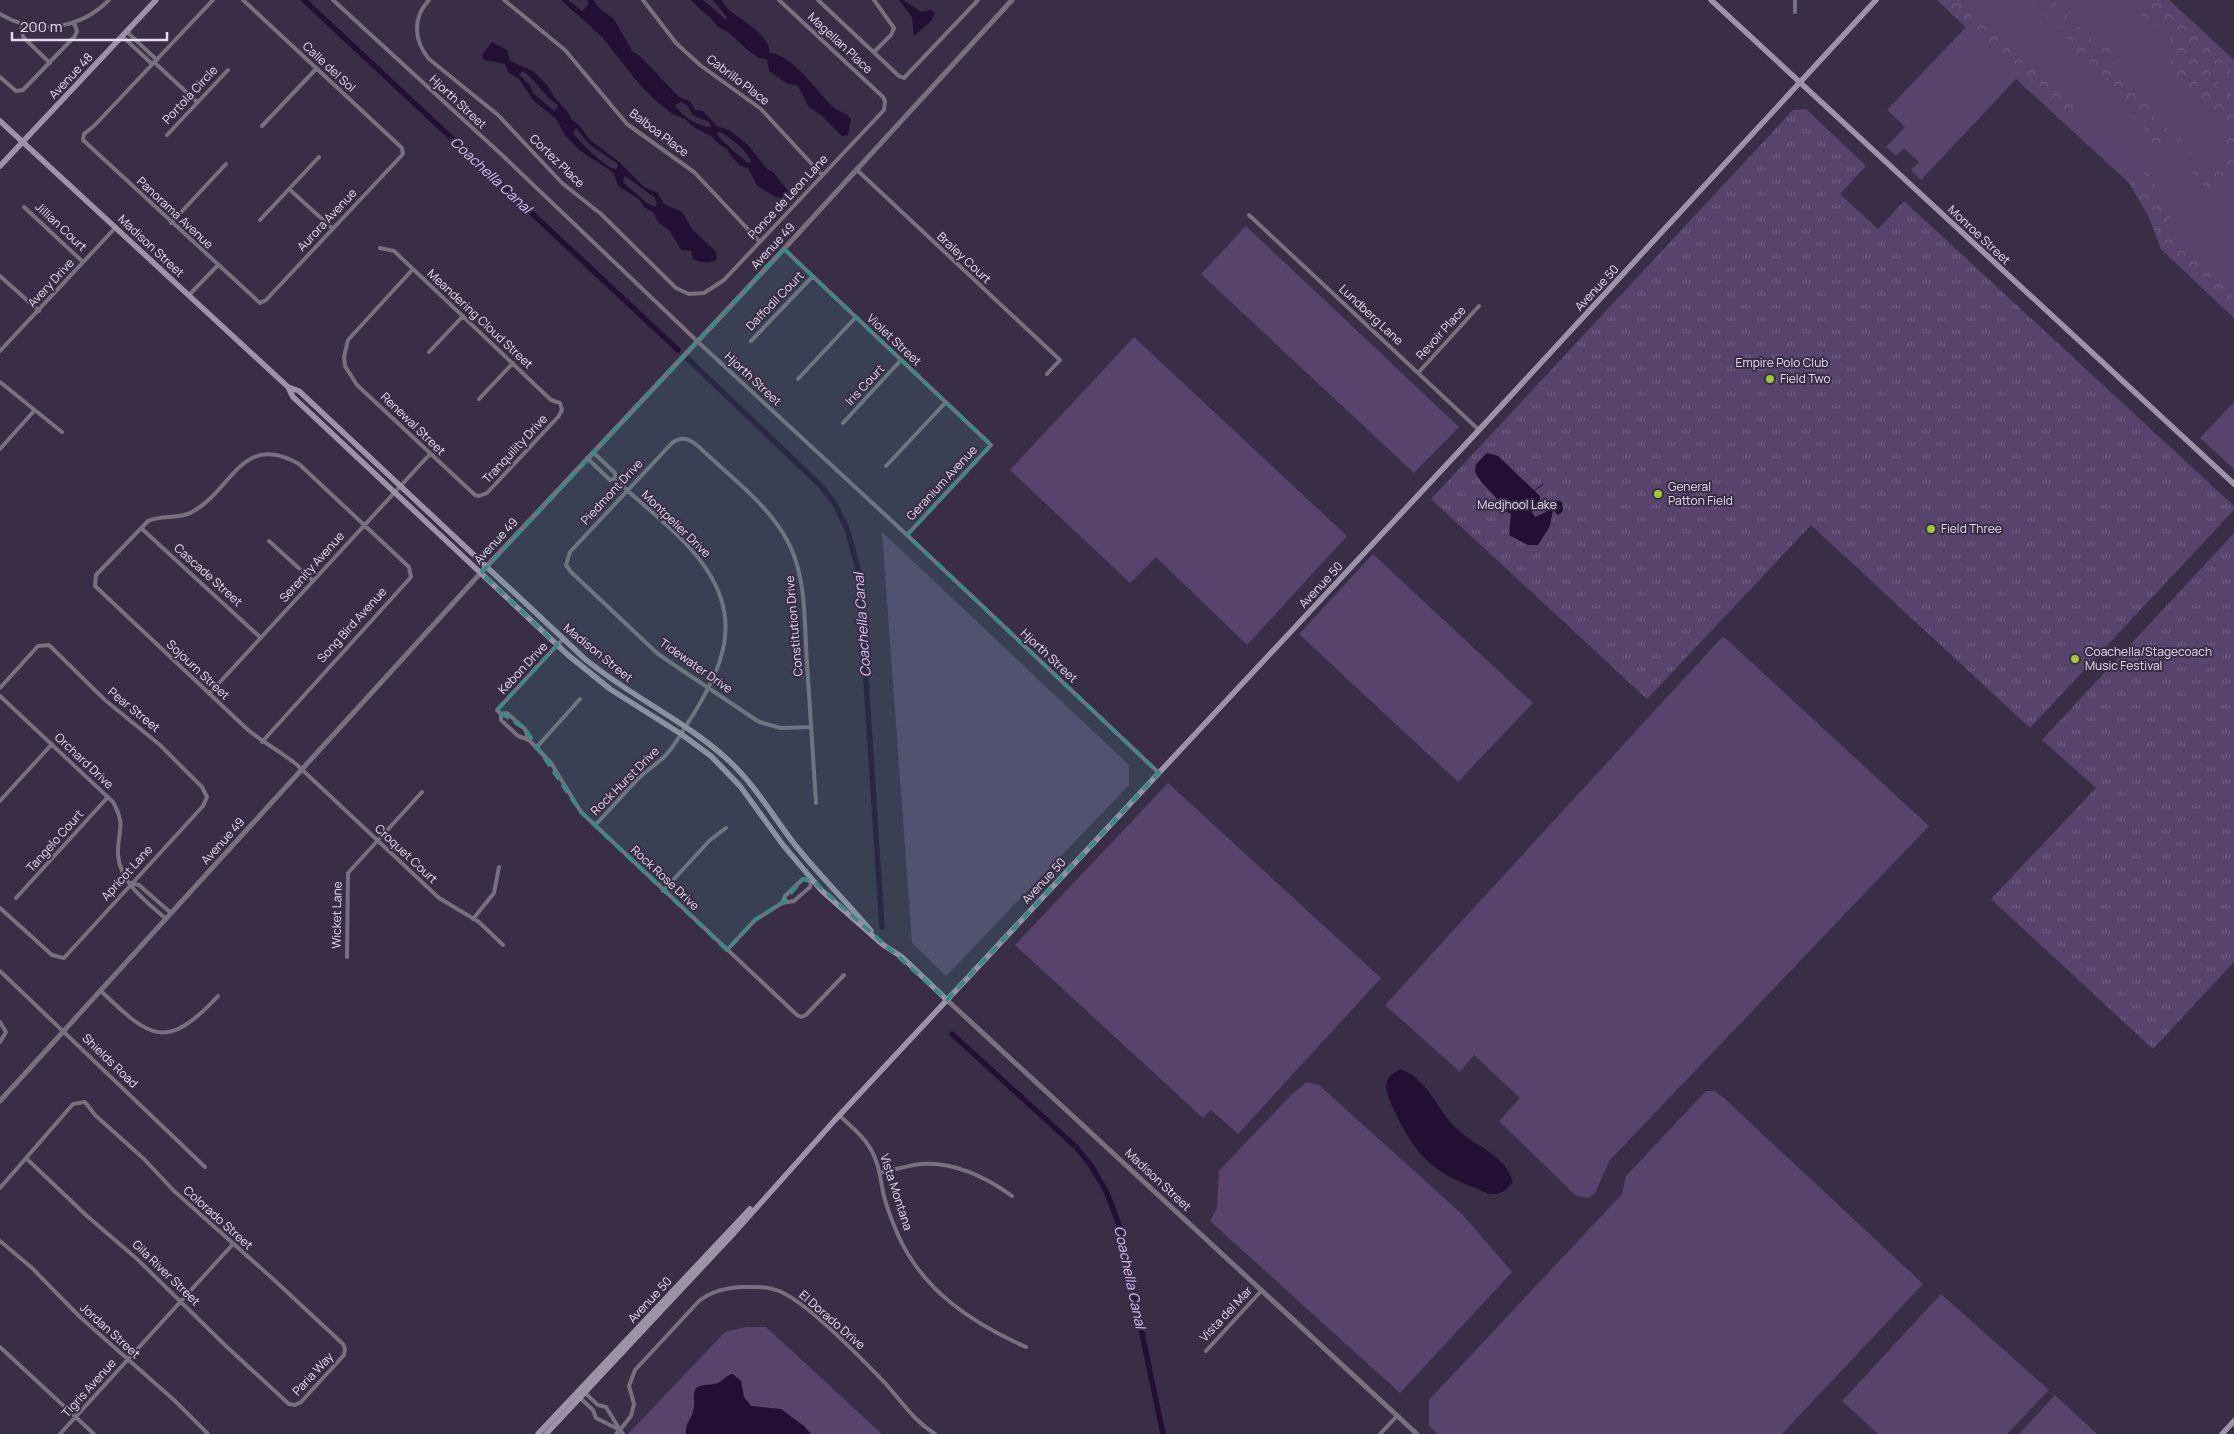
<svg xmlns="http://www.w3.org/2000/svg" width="2234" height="1434" viewBox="0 0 2234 1434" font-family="Manrope,sans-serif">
<defs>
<pattern id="forest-crowns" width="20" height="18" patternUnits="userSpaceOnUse" patternTransform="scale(1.25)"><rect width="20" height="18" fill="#57436b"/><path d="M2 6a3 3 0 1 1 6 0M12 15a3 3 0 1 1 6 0" fill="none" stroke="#6f5e80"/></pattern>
<pattern id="park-tufts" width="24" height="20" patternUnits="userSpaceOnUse" patternTransform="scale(1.25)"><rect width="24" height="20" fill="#57436b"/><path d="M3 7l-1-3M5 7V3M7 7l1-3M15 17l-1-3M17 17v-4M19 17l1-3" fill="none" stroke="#6f5e80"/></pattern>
</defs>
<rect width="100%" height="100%" fill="#3a2d46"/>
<path fill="#57436b" d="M1937,0H2169L2234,60V318L2161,249L2149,217L2129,183L2016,79L1921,180L1911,170L1919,162L1904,148L1896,156L1886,147L1905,127L1887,110L1966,27Z
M1246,226L1459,427L1414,473L1201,274Z
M1134,337L1347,536L1247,645L1156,557L1130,583L1010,470Z
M2234,402V469L2200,438Z
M882,532L1129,765V785L946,976L912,943Z
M1373,554L1533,703L1458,782L1299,634Z
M1723,636L1929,826L1610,1160L1595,1193L1588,1198L1576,1196L1499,1121L1520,1098L1474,1055L1460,1072L1385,1005Z
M1168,783L1381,978L1238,1134L1211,1110L1203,1118L1015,945Z
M1307,1082L1319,1085L1463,1215L1512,1272L1400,1393L1210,1221L1217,1208L1219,1171L1292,1094Z
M1706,1091H1715L1725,1099L1923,1284L1782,1434H1438L1429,1426V1400L1622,1194L1626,1176Z
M1941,1294L2049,1390L2007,1434H1878L1842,1401Z
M746,1327H766L882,1434H628L725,1332Z
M2055,1395L2097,1434H2019Z"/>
<path fill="url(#forest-crowns)" d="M1937,0H1957L1971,13L1972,23H1982L1987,16L2013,42L2014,53L2020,57L2030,56L2034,62V71L2039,76L2050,77L2060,87L2061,96L2077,110L2076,120L2018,68L2011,70Z
M2029,0H2055L2056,4L2096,44L2106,45L2111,50L2112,59L2123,69L2124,78L2154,107V116L2174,136L2184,142C2189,154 2199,167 2212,169L2226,152L2222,117H2213L2211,108L2171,70L2168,50L2164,45L2170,38L2168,27L2159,21L2154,27L2137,11L2135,0H2169L2234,60V68L2216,85L2234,96V118L2230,116L2234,126V174L2222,187H2214L2207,194L2205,187L2193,173L2192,166L2170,142H2160L2149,152L2144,147V118H2134L2123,107V97L2113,88H2104L2093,78V69L2068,45L2067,35Z
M2129,141L2136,148V156L2152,174L2154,183L2164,194L2165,212L2175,224L2181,249L2195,256L2234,298V318L2161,249L2149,217L2129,183L2132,179H2148L2131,152Z"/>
<path fill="url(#park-tufts)" d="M1806,109L1866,166L1840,194L1878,229L1904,201L2234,506L2233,511L2030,728L1811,525L1647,699L1431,499L1793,110Z
M2234,533V962L2153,1049L1991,899L2096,788L2042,740Z"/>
<path fill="#230f34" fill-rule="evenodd" d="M561,0H568L582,11L589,4L587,0H593L600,9L614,19L632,51L640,56L679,97L690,101L695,110L703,111L717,126L729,130L748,145L767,169L773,172L787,189L788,194L781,198L776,197L757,186L749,169L739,165C735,159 730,156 727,149L719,144L711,136L695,128L685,119L674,115L657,102L640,85L602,37ZM681,102L687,105L693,115L709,122L711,127C700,128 680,115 675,105ZM719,132C727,134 751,154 751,162L748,163C743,159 719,139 717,134Z
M691,0H703L726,20L727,17L713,0H721C725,4 727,9 731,12C745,22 769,35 770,53C793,55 817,92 832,106C838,112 846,112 851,119L848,135L842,136L822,116L809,107L798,86L786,83L769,71L767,59L759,58L750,52L728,32L718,27L710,17L702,11Z
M899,0H903L922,12L930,10L935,13L931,21L914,36L912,17Z
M492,42L507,50L510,61L533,71L548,86L554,97L568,112L571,119L579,125L590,140L618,161L644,187L658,193L664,204L682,212L692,229L716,252L717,259C711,264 701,263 693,259L691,251L681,250L670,231L658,222L654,213L644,207L639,199L618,186L614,173L579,150L565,135L556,119L533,100L519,79L508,72L505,64L484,60L482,55ZM523,71C537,80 543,97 558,105L557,109L553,110L534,94L529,84L519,75ZM576,128L590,145L618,164L617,169C607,170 580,142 573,133ZM625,176L654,197L657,203L655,207L647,203L626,185L623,181Z
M1487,453L1498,456L1540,496V503L1532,512L1535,517L1546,512L1556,500L1562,502L1563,511L1558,515L1553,510L1550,526L1538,545H1528L1509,535L1511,514L1503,510C1497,494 1483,488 1475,472L1476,464Z
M1401,1069C1426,1079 1436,1106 1453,1125C1472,1146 1505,1153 1513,1182C1508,1187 1503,1194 1495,1194C1488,1195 1479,1189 1473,1187C1430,1171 1413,1151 1394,1110C1386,1092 1379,1079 1401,1069Z
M733,1374L741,1381L744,1397L751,1406L781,1409L804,1426L811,1434H686C685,1422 693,1418 694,1407C695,1400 692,1395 696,1388C704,1383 710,1386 718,1383C724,1380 726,1375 733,1374Z"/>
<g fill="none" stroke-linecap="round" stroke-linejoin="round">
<path stroke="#230f34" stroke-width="1" d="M1534,491L1543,484"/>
<path stroke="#230f34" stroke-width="5.5" d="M304,0L678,350
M688,359L821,486L835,504L847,529L859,572L882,927
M952,1034L1076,1147L1092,1167L1107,1193L1120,1228L1163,1434"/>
<path stroke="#77717e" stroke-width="4" d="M213,0L94,126L84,134L83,140L260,303L266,300L403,154L402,148L243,0
M333,0L502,155L697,341L907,535L1159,773
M429,0C412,18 414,41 429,59L498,115L562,183L601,214L676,288L689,294L704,293L724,280L884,110L885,101L883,97L779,0
M504,0L565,50L627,124L694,172L760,242
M643,0L676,43L700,65L761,109L822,175
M818,0L899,76L904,78L978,0
M874,0L894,28L891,35L874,52
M1795,0V12
M0,14C36,36 80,29 109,0
M21,24L23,37L50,63
M126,31L157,60
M122,36L152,64
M154,62L197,102
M0,77L16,91L23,90L75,36L77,31L74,23
M262,126L316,69
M167,135L228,70
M856,169L1060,360L1047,374
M289,189L332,228
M24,207L83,262
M1249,215L1479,430
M260,220L319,157
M171,223L226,164
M380,248L394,251L551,400L560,403L562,410L558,417L487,493L479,496L475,495L357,385L345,366L344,357L348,340L413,269
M784,249L991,445L907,535
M0,276L39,311
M189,295L218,265
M751,341L813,276
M0,351L116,227
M429,352L463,316
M1418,373L1479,306
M798,379L856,317
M0,382L62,432
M479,399L513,363
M843,423L901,360
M0,449L34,411
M593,452L615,473V479C644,507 686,537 707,570C742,623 722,667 693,715C684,728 676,745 665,756C657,764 647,770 639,778C624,793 610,810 595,825
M587,458L610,480L615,479
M886,466L946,402
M141,528L261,638
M269,541L313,581
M0,688L38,646L49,645L105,700L160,745L202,787L207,797L203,806L64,958L52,955L0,908
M209,694L430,454
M0,696L113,802C127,827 117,831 118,855C120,883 147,902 166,919
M501,714L507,713L525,729L529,740L551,763L581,812L797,1015L801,1017L806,1015L844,975
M501,714L497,710L563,639
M501,714V720L518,736L529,740
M811,727L781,728L759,722L658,654L571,572L566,565L570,552L672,443C682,436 688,438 698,446C728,475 767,503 787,540C807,576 804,622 807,663C810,710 813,757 816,803
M262,742L411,577L409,567L299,464C241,431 233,490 192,512C179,520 162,514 148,521L96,575L95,586L247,729C262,742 280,751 296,764L439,898L479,922L503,945
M536,748L580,699
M0,801L52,744
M131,883L139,885L171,913
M663,891L710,840L726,828
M16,898L108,797
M782,903L785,896L803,879L810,881
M473,919L494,893L499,867
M727,950L755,920L782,903L794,901L810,887L811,879
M347,957L348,873L422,792
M0,971L205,1167
M101,991C150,1038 166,1052 218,996
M0,1022L6,1032L0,1042
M839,1115C849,1125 861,1133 868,1145C878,1159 880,1175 883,1192C886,1206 892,1221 898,1235C923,1291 972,1323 1026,1347
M880,1173C894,1170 908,1165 922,1164C955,1162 987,1178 1012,1196
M0,1188L73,1104L85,1102L95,1115L144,1159L174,1191L272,1278L343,1344L345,1349L344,1355L301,1402L295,1405L289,1404L228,1348L137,1259L87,1216L27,1159
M0,1241L32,1268L80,1317L174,1400L208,1434
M0,1347L94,1434
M1206,1351L1262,1290
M584,1392L598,1405L606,1407L620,1430
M579,1397L593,1410L596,1418L620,1430
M620,1430L631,1416L634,1404L629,1386L635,1370L699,1301C712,1291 725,1288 742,1287C754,1287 767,1286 779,1291C807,1302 863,1360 885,1383C903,1403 912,1419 935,1434
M60,1434L233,1244
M616,1434L620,1430L623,1434
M1380,1434L1397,1416"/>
<path stroke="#77717e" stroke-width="5" d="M947,1000L1417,1434
M0,1101L487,566L784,249L1012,0"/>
<path stroke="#9d93a8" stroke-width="5.5" d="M1711,0L2234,484
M0,121L288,387L293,397L568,655L610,689L681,734L711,756L740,786L783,845L822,891L882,944L902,957L947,1000
M0,166L156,0
M288,387L299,391L585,659C630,696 684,720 727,759C755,784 773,817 796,846C819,875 847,902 871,931
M538,1434L750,1209
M546,1434L734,1233L834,1121L1479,430L1876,0
M2222,1434L2234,1421"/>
</g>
<path fill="#3a8a87" fill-opacity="0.2" stroke="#3a8a87" stroke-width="4" stroke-dasharray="10 6" stroke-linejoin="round" d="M784,249L991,445L907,535L1159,773L947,1000L813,881L803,879L782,903L755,920L727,950L581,812L525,729L497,710L557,645L481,573Z"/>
<g fill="#9dca30" stroke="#3a2d46" stroke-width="2">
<circle cx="1770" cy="379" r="5"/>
<circle cx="1658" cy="494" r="5"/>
<circle cx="1931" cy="529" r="5"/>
<circle cx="2075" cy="659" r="5"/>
</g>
<g text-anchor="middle" stroke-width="4" stroke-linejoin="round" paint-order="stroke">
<g font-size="12" fill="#e4dced" stroke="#3a2d46">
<text transform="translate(840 43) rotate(43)" y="4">Magellan Place</text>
<text transform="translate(329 67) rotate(43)" y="4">Calle del Sol</text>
<text transform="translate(71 76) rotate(-47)" y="4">Avenue 48</text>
<text transform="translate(738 80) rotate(37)" y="4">Cabrillo Place</text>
<text transform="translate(190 95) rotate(-47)" y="4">Portola Circle</text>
<text transform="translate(458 102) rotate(43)" y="4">Hjorth Street</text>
<text transform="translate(659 133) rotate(37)" y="4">Balboa Place</text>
<text transform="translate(557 161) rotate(44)" y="4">Cortez Place</text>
<text transform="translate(788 197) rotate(-47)" y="4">Ponce de Leon Lane</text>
<text transform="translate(175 213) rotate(43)" y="4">Panorama Avenue</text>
<text transform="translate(327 220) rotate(-47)" y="4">Aurora Avenue</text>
<text transform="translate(61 227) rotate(43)" y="4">Jillian Court</text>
<text transform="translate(1979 235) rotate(43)" y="4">Monroe Street</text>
<text transform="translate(151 246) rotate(43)" y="4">Madison Street</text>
<text transform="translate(773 246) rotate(-47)" y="4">Avenue 49</text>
<text transform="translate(964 258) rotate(43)" y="4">Braley Court</text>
<text transform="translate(51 283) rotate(-47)" y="4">Avery Drive</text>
<text transform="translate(1597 288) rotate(-47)" y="4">Avenue 50</text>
<text transform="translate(775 301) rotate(-46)" y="4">Daffodil Court</text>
<text transform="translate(1371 315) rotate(43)" y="4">Lundberg Lane</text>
<text transform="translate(480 319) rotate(43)" y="4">Meandering Cloud Street</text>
<text transform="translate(1441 333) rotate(-48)" y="4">Revoir Place</text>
<text transform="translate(894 340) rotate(43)" y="4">Violet Street</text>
<text transform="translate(753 379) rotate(43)" y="4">Hjorth Street</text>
<text transform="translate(865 385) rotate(-47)" y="4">Iris Court</text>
<text transform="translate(413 424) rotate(44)" y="4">Renewal Street</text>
<text transform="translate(515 449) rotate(-47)" y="4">Tranquility Drive</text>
<text transform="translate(942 483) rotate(-47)" y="4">Geranium Avenue</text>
<text transform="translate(612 492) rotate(-47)" y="4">Piedmont Drive</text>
<text transform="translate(676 524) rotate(44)" y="4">Montpelier Drive</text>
<text transform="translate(496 541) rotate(-47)" y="4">Avenue 49</text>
<text transform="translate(312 567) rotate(-48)" y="4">Serenity Avenue</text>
<text transform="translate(208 575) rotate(42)" y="4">Cascade Street</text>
<text transform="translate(1321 585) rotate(-47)" y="4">Avenue 50</text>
<text transform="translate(352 625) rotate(-48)" y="4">Song Bird Avenue</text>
<text transform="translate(794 626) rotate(-95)" y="4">Constitution Drive</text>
<text transform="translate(598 653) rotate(39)" y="4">Madison Street</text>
<text transform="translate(1049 656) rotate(43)" y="4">Hjorth Street</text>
<text transform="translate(696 666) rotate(35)" y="4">Tidewater Drive</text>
<text transform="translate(523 668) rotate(-47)" y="4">Kebon Drive</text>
<text transform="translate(198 670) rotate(43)" y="4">Sojourn Street</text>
<text transform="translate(134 710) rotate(39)" y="4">Pear Street</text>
<text transform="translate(84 761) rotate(43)" y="4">Orchard Drive</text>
<text transform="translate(625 781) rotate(-45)" y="4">Rock Hurst Drive</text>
<text transform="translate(55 841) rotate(-48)" y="4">Tangelo Court</text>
<text transform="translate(223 841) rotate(-48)" y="4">Avenue 49</text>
<text transform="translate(406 854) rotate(43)" y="4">Croquet Court</text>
<text transform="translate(127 873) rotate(-48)" y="4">Apricot Lane</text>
<text transform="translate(665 878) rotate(43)" y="4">Rock Rose Drive</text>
<text transform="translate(1044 881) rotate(-47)" y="4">Avenue 50</text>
<text transform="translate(337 915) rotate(-89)" y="4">Wicket Lane</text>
<text transform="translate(110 1061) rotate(44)" y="4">Shields Road</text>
<text transform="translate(1158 1180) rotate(43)" y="4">Madison Street</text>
<text transform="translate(896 1192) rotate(72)" y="4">Vista Montana</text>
<text transform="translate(218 1218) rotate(42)" y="4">Colorado Street</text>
<text transform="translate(166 1273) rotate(44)" y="4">Gila River Street</text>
<text transform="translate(650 1300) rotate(-47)" y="4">Avenue 50</text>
<text transform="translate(1226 1314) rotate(-47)" y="4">Vista del Mar</text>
<text transform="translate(832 1320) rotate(41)" y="4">El Dorado Drive</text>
<text transform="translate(110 1331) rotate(42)" y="4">Jordan Street</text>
<text transform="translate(313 1374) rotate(-47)" y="4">Paria Way</text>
<text transform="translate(89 1388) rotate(-48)" y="4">Tigris Avenue</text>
</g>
<g font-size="12" fill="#e7d9f5" stroke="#3a2d46">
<text x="1782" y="367">Empire Polo Club</text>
<text x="1517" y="509">Medjhool Lake</text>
</g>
<g font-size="12" fill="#e4dced" stroke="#3a2d46" text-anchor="start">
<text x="1780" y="383">Field Two</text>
<text x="1668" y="491">General<tspan x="1668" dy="14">Patton Field</tspan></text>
<text x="1941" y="533">Field Three</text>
<text x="2085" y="656">Coachella/Stagecoach<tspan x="2085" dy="14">Music Festival</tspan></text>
</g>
<g font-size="14" font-style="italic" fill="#dabff6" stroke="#3a2d46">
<text transform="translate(491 175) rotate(43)" y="5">Coachella Canal</text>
<text transform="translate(862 625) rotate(-94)" y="5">Coachella Canal</text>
<text transform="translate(1130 1277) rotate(78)" y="5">Coachella Canal</text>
</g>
</g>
<path d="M12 32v8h155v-8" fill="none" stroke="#e4dced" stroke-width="2.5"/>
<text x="20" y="32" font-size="15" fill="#e4dced" stroke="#3a2d46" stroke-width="4" paint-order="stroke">200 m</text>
</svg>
